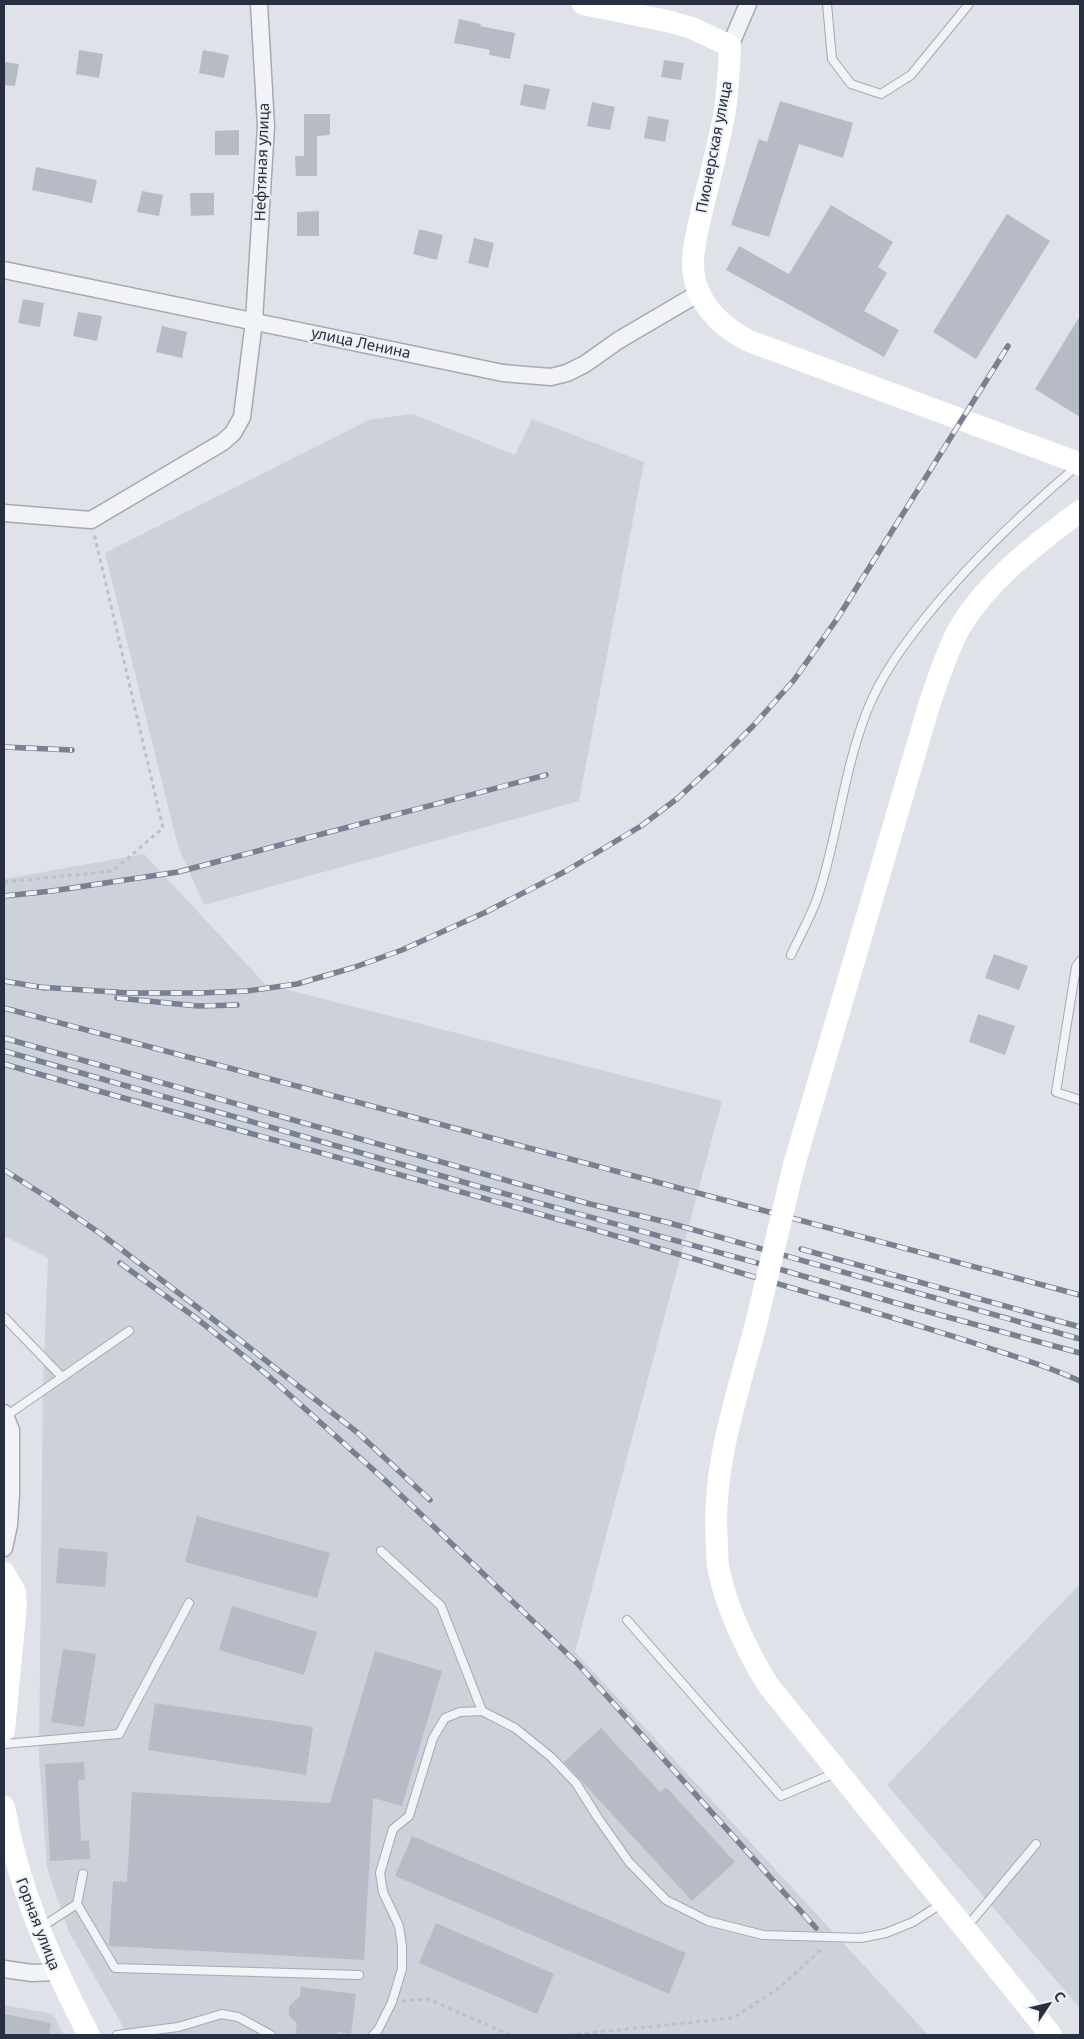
<svg xmlns="http://www.w3.org/2000/svg" width="1084" height="2039" viewBox="0 0 1084 2039" font-family="'Noto Sans',sans-serif">
<rect width="100%" height="100%" fill="#dfe2e8"/>
<path fill="#cdd1da" d="M412,414L515,455L532,419L644,462L579,801L204,905L178,846L105,553L369,420Z
M144,854L265,984L722,1101L575,1652L928,2035H128L69,1932L47,1868L39,1756L43,1385L48,1258L4,1236V879Z
M1080,1584V2008L887,1785Z
M4,2005L53,2014L64,2035H4Z"/>
<path fill="#b6bbc5" d="M459,19L481,24L480,26L515,33L510,59L489,55L490,50L454,43Z
M79,50L103,54L99,78L76,74Z
M203,50L229,55L224,78L199,73Z
M664,60L684,63L681,80L661,77Z
M4,62L19,64L15,86L4,85Z
M524,84L550,89L545,110L520,105Z
M780,101L853,123L843,158L799,144L769,237L731,225L759,139L767,142Z
M592,102L615,107L610,130L587,126Z
M304,114H330V135L317,136V176H296L295,156H304Z
M648,116L669,120L665,142L644,138Z
M239,130V155H215V131Z
M36,167L97,180L92,203L32,190Z
M142,191L163,195L159,216L137,212Z
M190,193H214V215L191,216Z
M831,205L893,242L878,267L887,273L864,311L899,330L884,357L726,270L739,246L789,274Z
M319,211V236H297V212Z
M1007,214L1050,241L976,359L933,332Z
M419,229L443,235L437,260L413,254Z
M474,238L494,243L488,268L468,263Z
M23,299L44,303L40,327L18,323Z
M78,312L102,316L97,341L73,336Z
M1080,316V417L1035,389Z
M162,326L187,332L182,358L156,352Z
M994,954L1028,966L1019,990L985,978Z
M978,1014L1015,1026L1005,1055L969,1042Z
M197,1516L330,1553L317,1598L185,1562Z
M59,1548L108,1552L105,1587L56,1583Z
M232,1606L317,1632L304,1675L219,1650Z
M63,1649L96,1654L84,1727L51,1722Z
M375,1651L442,1671L402,1806L373,1798L364,1960L109,1946L113,1881L127,1882L132,1792L330,1803Z
M155,1703L313,1727L306,1775L148,1750Z
M601,1728L660,1792L666,1787L735,1862L692,1901L564,1762Z
M84,1762L85,1780H78L81,1841L89,1840L90,1859L50,1861L45,1764Z
M412,1836L686,1953L669,1994L395,1876Z
M436,1923L554,1974L537,2014L419,1963Z
M301,1987L356,1994L351,2034L338,2032L337,2035H295L297,2023L289,2016V2006L300,1996Z
M4,2014L51,2023L49,2035H4Z"/>
<g fill="none" stroke-linecap="round" stroke-linejoin="round">
<defs>
<path id="lane" d="M827,4L832,59L851,84L881,94L911,75L969,4
M791,955C800,935 812,915 819,893C838,834 844,769 867,711C881,676 902,647 925,618C970,562 1023,512 1077,466
M1080,961L1076,967L1056,1092L1080,1100
M4,1317L62,1377
M6,1416L129,1331
M381,1551L441,1606L482,1711
M627,1620L781,1796L835,1773
M4,1744L119,1734L189,1603
M77,1904L115,1968L359,1975
M40,1928L77,1904L83,1874
M966,1928L1036,1844
M117,2035L178,2027L222,2014L238,2017L271,2035
M373,2035L378,2030L392,2002L402,1969V1946L399,1926L383,1892L380,1873L393,1829L409,1816L433,1738L445,1718L460,1712L482,1711L515,1728L551,1757L576,1783L598,1818L629,1862L666,1900L708,1921L763,1935L861,1938L886,1933L913,1922L941,1904"/>
<path id="street" d="M730,46L748,4
M4,270L503,373L551,377L567,373L585,364L619,340L699,293
M4,513L91,520L223,442L233,433L242,417L254,321L266,126L259,4
M4,1413L11,1430V1493L9,1525L4,1548
M4,1969L32,1973L56,1972"/>
</defs>
<use href="#lane" stroke="#a4a9b2" stroke-width="10"/>
<use href="#street" stroke="#a4a9b2" stroke-width="19"/>
<path stroke="#bcc0c7" stroke-width="3" stroke-dasharray="4 4" stroke-linecap="butt" d="M4,882L113,871L163,828L94,533
M402,2001L428,1999L510,2035
M569,2035L733,2018L779,1988L823,1948"/>
<use href="#lane" stroke="#f1f3f7" stroke-width="8"/>
<use href="#street" stroke="#f1f3f7" stroke-width="16"/>
<path stroke="#fff" stroke-width="22" d="M583,4L667,21L692,28L730,46C729,71 728,96 723,121C717,150 710,178 703,206C698,230 689,257 695,281C702,309 725,329 749,341L1073,461L1080,465
M794,1165L930,702C939,677 947,650 960,627C990,578 1035,545 1080,511
M755,1328C736,1399 711,1470 717,1544C717,1553 717,1562 719,1571C728,1612 746,1649 768,1685L1051,2035
M4,1573L15,1592L16,1605L4,1730
M4,1807C19,1891 50,1960 89,2035"/>
<defs>
<path id="rail" d="M4,747L72,750
M4,896L52,891L178,872L546,775
M4,981L45,988
M39,987L129,993H199L247,991L297,984L355,967L402,950L486,912L566,871L641,826L678,798L716,763L753,726L794,680L837,619L1008,346
M117,998L198,1006L237,1005
M4,1008L1080,1295
M4,1038L590,1204L666,1222L1080,1339
M4,1051L477,1186L779,1269L896,1303L1080,1353
M4,1064C246,1134 490,1197 731,1270C812,1294 893,1317 974,1343C1009,1355 1046,1365 1080,1381
M4,1170L50,1199L101,1234L218,1323L358,1433L430,1500
M801,1249L1080,1327
M120,1263L196,1318L265,1373L387,1482L577,1663L816,1928"/>
</defs>
<use href="#rail" stroke="#788092" stroke-width="5.5"/>
<use href="#rail" stroke="#eef1f6" stroke-width="4" stroke-dasharray="11" stroke-linecap="butt"/>
<path stroke="#fff" stroke-width="22" d="M755,1328L794,1165"/>
</g>
<g text-anchor="middle" stroke-width="4" stroke-linejoin="round" paint-order="stroke">
<g font-size="15" fill="#272f40" stroke="#eef1f6">
<text transform="translate(714 147) rotate(-79)" y="5">Пионерская улица</text>
<text transform="translate(262 162) rotate(-88)" y="5">Нефтяная улица</text>
<text transform="translate(361 343) rotate(12)" y="5">улица Ленина</text>
<text transform="translate(38 1924) rotate(69)" y="5">Горная улица</text>
</g>
</g>
<rect width="1084" height="2039" fill="none" stroke="#272f40" stroke-width="10"/>
<g transform="translate(1049 2004) rotate(55)" stroke="#eef1f6" stroke-width="4" paint-order="stroke">
<path d="M0-4L9 19L0 12L-9 19Z" fill="#272f40"/>
<text y="-8" font-size="14" font-weight="bold" text-anchor="middle" fill="#272f40">С</text>
</g>
</svg>
